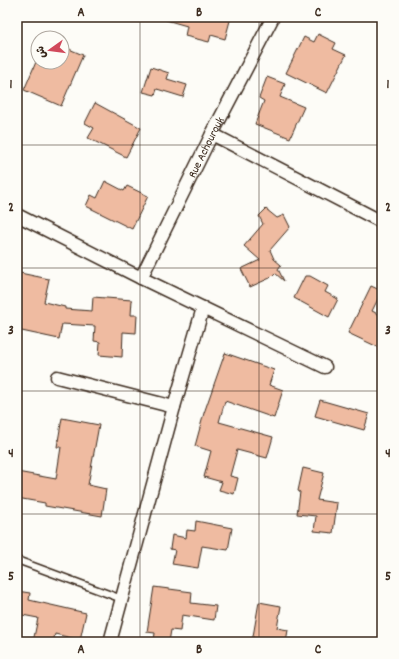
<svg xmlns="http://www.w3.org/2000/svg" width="399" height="659" viewBox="0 0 399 659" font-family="Dekko,'Playpen Sans Arabic',sans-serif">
<rect width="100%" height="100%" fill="#fdfcf7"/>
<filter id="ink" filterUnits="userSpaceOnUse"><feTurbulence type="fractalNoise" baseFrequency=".025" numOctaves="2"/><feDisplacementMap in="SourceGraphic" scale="8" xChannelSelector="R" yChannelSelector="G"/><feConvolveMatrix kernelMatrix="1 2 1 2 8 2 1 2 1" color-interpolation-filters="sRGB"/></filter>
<g filter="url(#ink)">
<path fill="#efbba1" stroke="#3b2a1e" d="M167,17H231L225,39L211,35L209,42L185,36L187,26L166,20Z
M318,34L336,43L333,49L346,55L327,93L286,73L304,37L314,42Z
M62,46L83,55L61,106L24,90L36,62H62Z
M151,67L169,73L167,79L187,85L183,97L157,89L155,95L143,92Z
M267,77L285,84L280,97L304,107L290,138L255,124L264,101L259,98Z
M95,103L141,128L126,157L88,138L94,128L85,123Z
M105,181L124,191L127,186L148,196L132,229L86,206L91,195L97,198Z
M266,209L277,218L284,215L290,227L270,250L274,259L281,265L278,269L284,281L275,273L270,278L250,287L241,269L260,260L244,246L263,224L259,216Z
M20,273L49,279L44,302L65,307V309L92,311L93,297L132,300L131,315H137L136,333L123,332L122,357L99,355L100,342L94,341L95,326L62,324L59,339L17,330V289Z
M305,276H310L328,286L325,292L338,299L329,317L294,298Z
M371,286L382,291L372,311L382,316V349L348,333Z
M225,353L274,370L269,385L283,390L274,418L225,401L219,422L273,437L267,458L237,450L230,476L238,478L234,494L219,490L222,482L204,477L211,451L195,446L204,413Z
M320,400L369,414L364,430L315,416Z
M62,418L99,425L88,485L106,489L102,516L45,506V503L17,498L20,484L17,483V472L56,479L61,447H57Z
M303,468L324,473L317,500L337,503L333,533L314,531L316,516L297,514L300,492L298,491Z
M196,521L232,528L228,550L202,546L198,568L172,564L175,550L170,549L172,535L186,538L187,530L195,531Z
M154,587L192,592L191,603L216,606L214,620L182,615L180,631L171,630L169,642L154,641L155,633L147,632Z
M17,591L30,593L29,600L86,613L80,640L55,634L53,642H33L38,618L17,614Z
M259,602L281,606L277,628L288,630L286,642H252Z"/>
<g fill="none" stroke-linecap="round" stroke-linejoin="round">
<defs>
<path id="service" d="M17,560L122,599"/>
<g id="minor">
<path d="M212,134L382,222"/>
<path d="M17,215L141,278L325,367"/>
<path id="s1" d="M141,278L212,134L273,17"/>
<path d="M57,377L174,407"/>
<path d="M110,642L174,407L203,308"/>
</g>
</defs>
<use href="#service" stroke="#3b2a1e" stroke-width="9"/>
<use href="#minor" stroke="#3b2a1e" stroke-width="15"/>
<use href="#service" stroke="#fdfcf7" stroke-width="6"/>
<use href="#minor" stroke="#fdfcf7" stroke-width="12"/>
</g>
</g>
<path fill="none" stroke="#3b2a1e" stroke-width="1" stroke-opacity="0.55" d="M140,17V642M259,17V642M17,145H382M17,268H382M17,391H382M17,514H382"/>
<g text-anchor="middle" stroke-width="3" stroke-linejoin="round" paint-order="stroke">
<g font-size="12" fill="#3b2a1e" stroke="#fdfcf7">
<text dy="4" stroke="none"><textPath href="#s1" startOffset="146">Rue Achourouk</textPath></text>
</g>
</g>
<rect width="399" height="659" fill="none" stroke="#fdfcf7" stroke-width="44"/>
<g transform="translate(50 50) rotate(256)"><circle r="19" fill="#fdfcf7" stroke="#afa8a0"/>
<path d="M0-3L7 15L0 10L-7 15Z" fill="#d1495b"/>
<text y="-6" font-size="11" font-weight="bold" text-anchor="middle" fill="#3b2a1e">ش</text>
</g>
<rect x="22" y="22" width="355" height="615" fill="none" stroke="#3b2a1e" stroke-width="1.5"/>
<g font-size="13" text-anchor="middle" font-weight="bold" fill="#3b2a1e">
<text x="81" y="16">A</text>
<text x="199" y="16">B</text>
<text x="318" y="16">C</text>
<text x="11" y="88">1</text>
<text x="388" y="88">1</text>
<text x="11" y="211">2</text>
<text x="388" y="211">2</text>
<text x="11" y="334">3</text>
<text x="388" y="334">3</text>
<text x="11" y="457">4</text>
<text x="388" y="457">4</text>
<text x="11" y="580">5</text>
<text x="388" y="580">5</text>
<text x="81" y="653">A</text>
<text x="199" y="653">B</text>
<text x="318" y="653">C</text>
</g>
</svg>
